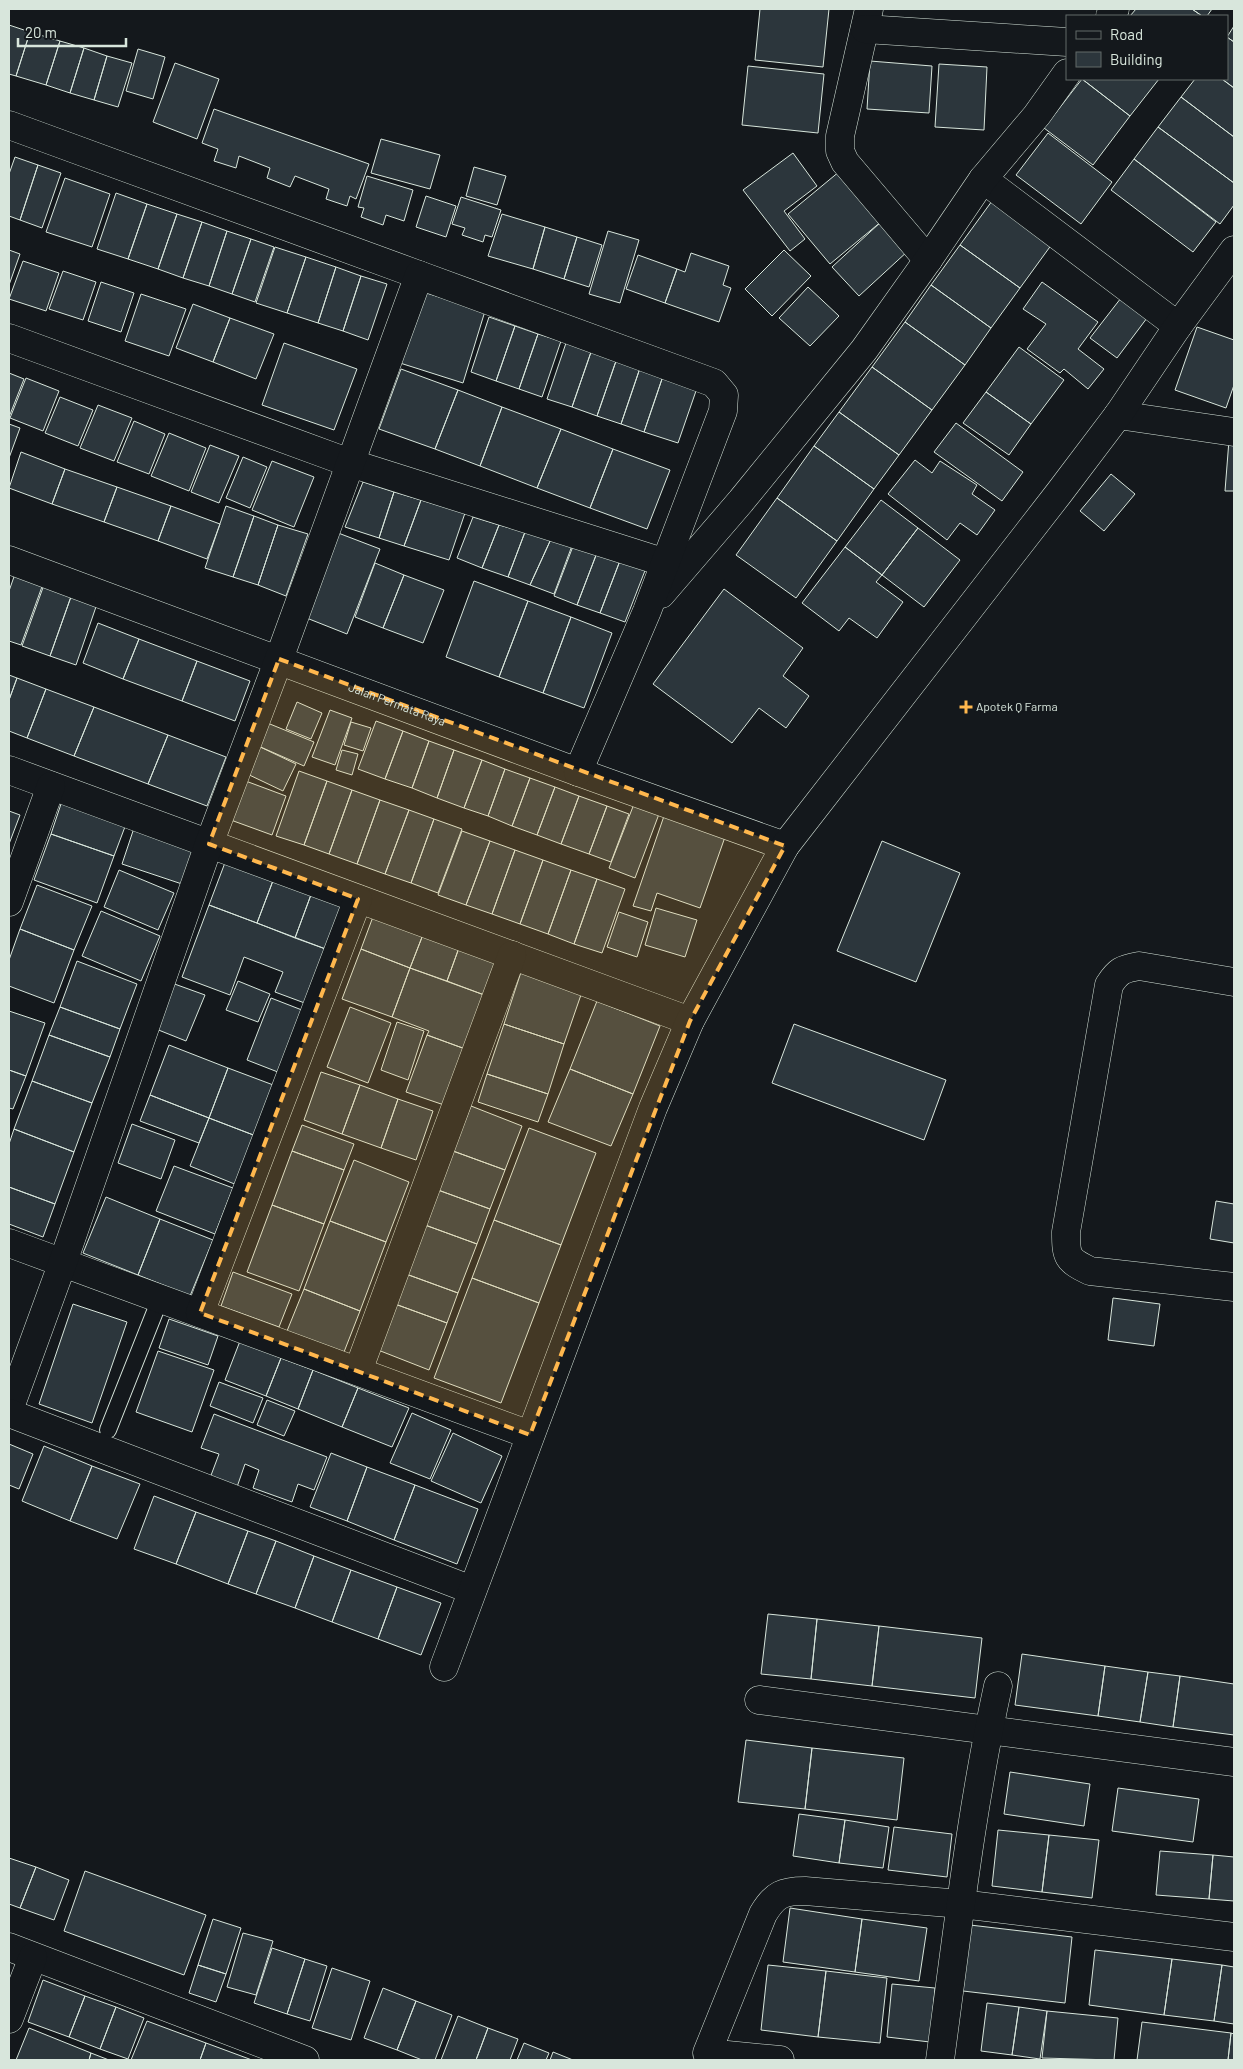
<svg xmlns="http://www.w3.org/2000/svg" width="1243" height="2069" viewBox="0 0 1243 2069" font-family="Barlow,sans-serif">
<rect width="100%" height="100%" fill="#14181c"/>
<path fill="#2c363c" stroke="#d8e6dc" d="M760,9H829L823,67L755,60Z
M1136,9H1192L1202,16H1130Z
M1192,9H1212L1207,16H1202Z
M9,25L30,32L16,76L9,74Z
M1234,26V42L1227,37Z
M30,32L60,41L46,85L16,76Z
M1227,37L1234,42V88L1222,79H1227Z
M60,41L84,48L70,93L46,85Z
M84,48L107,56L94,100L70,93Z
M138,49L165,57L153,99L126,91Z
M107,56L132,63L118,107L94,100Z
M870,61L932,66L929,113L867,109Z
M175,63L219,79L197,139L153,122Z
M939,64L987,67L984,130L935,127Z
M748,66L824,74L818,133L742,125Z
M1082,79H1159L1130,116Z
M1082,79L1130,116L1093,165L1044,128Z
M1195,79H1222L1234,88V137L1181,97Z
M1181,97L1234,137V183L1158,127Z
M214,109L369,164L356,199L350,196L347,206L326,199L329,189L295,176L290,187L267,178L270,168L239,156L236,168L214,161L218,149L202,143Z
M1158,127L1234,183V205L1220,224L1134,159Z
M1048,133L1112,182L1081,224L1016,175Z
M381,139L440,155L430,189L371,173Z
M793,153L817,186L784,211L805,239L790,251L743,190Z
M15,157L38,165L20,220L9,216V174Z
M1134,159L1216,222L1193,252L1111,190Z
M38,165L61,173L42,228L20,220Z
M474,167L506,176L497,205L466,196Z
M840,171L882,221L830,264L788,214Z
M367,176L413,190L404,221L386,215L383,225L361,217L364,208L358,207Z
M65,178L110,194L92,247L46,232Z
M116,193L147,204L128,259L97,249Z
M426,196L456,206L446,237L416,227Z
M461,197L501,210L492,237L485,235L483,242L462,235L465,228L452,224Z
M992,201L1052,244L1020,288L960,245Z
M147,204L177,214L158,269L128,259Z
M177,214L202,222L183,278L158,269Z
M502,214L545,227L533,269L488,256Z
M882,221L909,250L859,296L832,267Z
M202,222L227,231L209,286L183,278Z
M545,227L577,237L564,279L533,269Z
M227,231L251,239L232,294L209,286Z
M608,231L639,240L620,303L589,294Z
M577,237L602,245L589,287L564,279Z
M251,239L274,247L255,302L232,294Z
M960,245L1020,288L991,328L931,285Z
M275,247L306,257L287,313L256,303Z
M9,250L20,254L9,285Z
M784,250L811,276L772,316L745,289Z
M691,253L729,266L723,285L731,288L719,322L665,303L677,269L685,272Z
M638,255L677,269L665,303L626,289Z
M306,257L336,267L318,323L287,313Z
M23,261L59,273L46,311L9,299Z
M336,267L361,276L343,331L318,323Z
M63,271L96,282L83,320L49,309Z
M361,276L387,284L368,340L343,331Z
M101,282L134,293L121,332L88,321Z
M1042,282L1098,322L1078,349L1104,369L1088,389L1064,369L1060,373L1027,349L1046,324L1023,309Z
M931,285L991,328L965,365L905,322Z
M808,287L839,316L810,346L779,318Z
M423,292L485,311L463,383L400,363Z
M141,294L186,309L169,356L125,341Z
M1121,298L1147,318L1117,358L1090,338Z
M193,304L230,318L213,362L176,348Z
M489,317L515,326L496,381L471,372Z
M230,318L274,334L256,379L213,362Z
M905,322L965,365L932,410L872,367Z
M515,326L538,334L519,389L496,381Z
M1197,327L1234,340V385L1226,408L1175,390Z
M538,334L561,341L542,397L519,389Z
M284,343L357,369L334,430L262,405Z
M566,343L591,352L572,407L547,399Z
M1019,347L1064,380L1031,424L986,392Z
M591,352L616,361L597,416L572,407Z
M616,361L640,368L621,424L597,416Z
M872,367L932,410L899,455L839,412Z
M640,368L663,376L644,432L621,424Z
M401,369L458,390L435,449L379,429Z
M9,373L24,379L9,417Z
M663,376L697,388L678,443L644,432Z
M26,378L59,391L43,431L10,418Z
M458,390L502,407L480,466L435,449Z
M986,392L1031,424L1009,455L963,423Z
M60,397L93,410L78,446L45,433Z
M98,405L132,418L114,461L80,448Z
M502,407L561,429L537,488L480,466Z
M839,412L899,455L874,489L814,446Z
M134,421L165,434L149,474L117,462Z
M956,423L1023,472L1002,501L934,452Z
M9,424L20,428L9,458Z
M561,429L613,449L590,508L537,488Z
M169,433L206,448L189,491L151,476Z
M1229,440L1234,441V491H1225Z
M210,445L239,456L219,503L191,492Z
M814,446L874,489L837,541L777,498Z
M613,449L670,470L647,529L590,508Z
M21,452L65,469L52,504L9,488Z
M243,457L267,467L250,508L226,498Z
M915,460L932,473L940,461L977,485L972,494L995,510L977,535L960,523L947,540L888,494Z
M272,461L314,477L294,527L252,510Z
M65,469L117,487L104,522L52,504Z
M1111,474L1135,494L1104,531L1080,511Z
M363,482L394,492L379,538L345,527Z
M117,487L171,506L158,541L104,522Z
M394,492L421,500L404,546L379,538Z
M777,498L837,541L796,598L736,555Z
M421,500L465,513L449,560L404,546Z
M881,500L918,528L882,575L845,547Z
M171,506L220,524L207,559L158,541Z
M226,506L254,516L233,577L205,568Z
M254,516L278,525L258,585L233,577Z
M473,517L499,525L482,568L457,558Z
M278,525L308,534L286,596L258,585Z
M499,525L525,532L508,577L482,568Z
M918,528L960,560L924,607L882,575Z
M333,531L380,549L347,634L299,615Z
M525,532L551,539L530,585L508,577Z
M551,539L573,543L554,594L530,585Z
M575,541L598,550L577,605L554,596Z
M845,547L882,575L876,582L903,602L877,638L849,618L839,631L802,603Z
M598,550L621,558L600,613L577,605Z
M621,558L646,568L625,622L600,613Z
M375,563L404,575L383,628L355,617Z
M16,571L44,581L21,645L9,641V591Z
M404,575L444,590L423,643L383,628Z
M474,581L528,601L499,677L446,657Z
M45,582L73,591L50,656L22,646Z
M724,589L803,648L783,676L809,696L786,728L759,708L732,743L653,684Z
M73,591L98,601L76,665L50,656Z
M528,601L571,617L543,693L499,677Z
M571,617L612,633L584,708L543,693Z
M98,623L139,639L123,679L83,663Z
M139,639L197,661L182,701L123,679Z
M197,661L250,681L235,721L182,701Z
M9,675L17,678L9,700Z
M17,678L46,689L27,738L9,731V700Z
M46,689L94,707L74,756L27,738Z
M297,702L322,713L311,739L286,729Z
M94,707L168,735L148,784L74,756Z
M330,710L352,718L335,765L312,757Z
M376,721L403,731L385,779L358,769Z
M265,722L314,742L304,766L256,745Z
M351,722L371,728L363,751L344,745Z
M403,731L429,741L412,788L385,779Z
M168,735L226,757L207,806L148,784Z
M429,741L454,750L437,798L412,788Z
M256,745L296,764L283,791L243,772Z
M342,750L358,754L352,775L336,770Z
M454,750L482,760L464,808L437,798Z
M482,760L505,769L488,816L464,808Z
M505,769L530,778L512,826L488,816Z
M299,771L327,781L304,845L276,836Z
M530,778L555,787L537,835L512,826Z
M243,780L286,796L272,835L228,819Z
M327,781L352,790L329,854L304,845Z
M555,787L579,796L561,844L537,835Z
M352,790L380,800L357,864L329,854Z
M579,796L607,806L589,854L561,844Z
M380,800L409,810L385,874L357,864Z
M62,801L126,824L114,856L51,834Z
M634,804L659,814L635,878L609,868Z
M607,806L629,814L611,862L589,854Z
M409,810L434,819L411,883L385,874Z
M9,811L20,815L9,844Z
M664,816L725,837L700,908L657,893L651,911L633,906Z
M434,819L462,829L438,893L411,883Z
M135,825L198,847L185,885L122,864Z
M462,831L490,841L466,905L438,895Z
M51,834L114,856L97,903L34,880Z
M490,841L515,850L492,914L466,905Z
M882,841L960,873L916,982L837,951Z
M515,850L543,860L520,924L492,914Z
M226,860L274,878L257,923L209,905Z
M543,860L571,870L548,934L520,924Z
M119,870L174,893L158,930L104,907Z
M571,870L597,879L574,944L548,934Z
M274,878L312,892L295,938L257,923Z
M597,879L625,889L602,953L574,944Z
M37,885L92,906L74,950L20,929Z
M312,892L348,905L331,951L295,938Z
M209,905L331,951L310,1005L275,992L283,972L244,957L230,995L182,977Z
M656,908L697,920L685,957L645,945Z
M101,911L160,936L141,981L82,956Z
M619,912L648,922L637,957L607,947Z
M374,914L424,932L410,968L361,949Z
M20,929L74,950L54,1003L9,986V960Z
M424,932L460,945L447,981L410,968Z
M460,945L500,960L487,996L447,981Z
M361,949L410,968L392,1017L342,999Z
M77,961L137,984L120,1029L60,1007Z
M410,968L487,996L468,1050L427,1035L429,1031L392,1017Z
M522,969L583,989L564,1044L504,1024Z
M238,981L270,994L258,1022L226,1010Z
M169,982L205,995L186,1041L151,1027Z
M271,998L307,1012L283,1074L247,1060Z
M597,1001L660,1026L633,1094L570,1069Z
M60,1007L120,1029L110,1057L49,1035Z
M350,1007L391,1023L368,1083L327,1067Z
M9,1011L45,1023L26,1076L9,1070Z
M397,1022L424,1031L408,1080L381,1070Z
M504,1024L564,1044L548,1094L487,1074Z
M794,1024L946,1080L924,1140L772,1083Z
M49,1035L110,1057L92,1103L32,1081Z
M427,1035L468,1050L447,1106L406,1092Z
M169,1045L228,1068L209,1118L150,1095Z
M228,1068L276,1086L256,1136L209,1118Z
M570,1069L633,1094L611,1146L548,1122Z
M9,1070L26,1076L13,1109L9,1108Z
M321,1072L360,1085L342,1134L304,1120Z
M487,1074L548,1094L538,1122L478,1102Z
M32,1081L92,1103L74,1152L14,1129Z
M360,1085L398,1099L381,1148L342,1134Z
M150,1095L209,1118L199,1143L140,1121Z
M398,1099L433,1111L416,1160L381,1148Z
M471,1106L522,1126L505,1170L453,1151Z
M209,1118L256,1136L237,1185L190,1166Z
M132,1124L175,1140L161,1179L118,1163Z
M302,1125L354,1144L344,1170L292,1151Z
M529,1128L596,1153L561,1245L494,1220Z
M14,1129L74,1152L55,1204L9,1187V1144Z
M292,1151L344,1170L324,1224L272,1205Z
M453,1151L505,1170L490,1209L438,1190Z
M354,1160L409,1182L386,1242L330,1221Z
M174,1166L233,1188L215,1234L156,1211Z
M9,1187L55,1204L43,1237L9,1224Z
M438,1190L490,1209L477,1244L425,1225Z
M106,1197L160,1219L138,1275L83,1253Z
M1216,1201L1234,1204V1243L1210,1239Z
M272,1205L324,1224L299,1291L247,1272Z
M160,1219L213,1240L190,1296L138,1275Z
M494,1220L561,1245L539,1303L472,1278Z
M330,1221L386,1242L360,1311L304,1289Z
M425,1225L477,1244L458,1293L406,1274Z
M233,1272L292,1294L279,1327L221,1306Z
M406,1274L458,1293L447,1323L395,1304Z
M472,1278L539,1303L501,1403L434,1378Z
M304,1289L360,1311L344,1352L287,1331Z
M1113,1298L1160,1304L1154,1346L1108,1340Z
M73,1304L127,1322L92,1423L39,1404Z
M395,1304L447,1323L429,1370L378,1350Z
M169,1319L218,1336L208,1365L159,1348Z
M240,1341L281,1358L266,1396L225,1380Z
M158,1351L214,1370L192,1432L136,1412Z
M281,1358L313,1370L298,1409L266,1396Z
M313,1370L358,1388L342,1427L298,1409Z
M219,1382L263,1398L253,1423L210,1406Z
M358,1388L409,1408L392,1447L342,1427Z
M267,1400L295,1411L284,1436L257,1425Z
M412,1413L451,1430L430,1479L390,1463Z
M214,1414L327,1457L314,1490L298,1484L292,1502L253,1488L259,1470L245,1464L237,1487L210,1478L219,1454L201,1448Z
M453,1433L502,1456L481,1503L431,1481Z
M9,1444L33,1454L19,1489L9,1485Z
M44,1446L92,1466L70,1521L22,1501Z
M331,1453L367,1467L347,1521L310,1507Z
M92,1466L140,1484L117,1539L70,1521Z
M367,1467L415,1485L394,1540L347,1521Z
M415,1485L478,1509L457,1564L394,1540Z
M154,1496L196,1512L176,1564L134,1549Z
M196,1512L248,1531L228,1584L176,1564Z
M248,1531L276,1541L256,1594L228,1584Z
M276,1541L314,1556L295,1608L256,1594Z
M314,1556L351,1570L332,1622L295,1608Z
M351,1570L397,1587L378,1639L332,1622Z
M397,1587L441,1603L421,1655L378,1639Z
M768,1614L817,1619L811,1679L761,1674Z
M817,1619L879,1626L872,1686L811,1679Z
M879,1626L982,1638L975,1698L872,1686Z
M1022,1654L1105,1666L1098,1716L1015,1705Z
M1105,1666L1148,1672L1140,1722L1098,1716Z
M1148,1672L1180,1676L1173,1727L1140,1722Z
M1180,1676L1234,1684V1735L1173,1727Z
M746,1740L812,1748L805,1809L738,1802Z
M812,1748L904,1758L897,1820L805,1809Z
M1010,1772L1090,1784L1084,1826L1004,1814Z
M1118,1788L1199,1799L1193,1842L1112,1831Z
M799,1814L845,1820L839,1863L793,1856Z
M845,1820L889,1827L883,1868L839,1863Z
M894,1827L952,1834L947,1877L888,1870Z
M998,1830L1049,1835L1042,1892L992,1886Z
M1049,1835L1099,1840L1092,1898L1042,1892Z
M1160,1851L1213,1855L1209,1899L1156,1895Z
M1213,1855L1234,1857V1901L1209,1899Z
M9,1858L36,1867L20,1908L9,1904Z
M36,1867L69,1880L54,1920L20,1908Z
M85,1871L206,1915L184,1975L64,1931Z
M790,1908L862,1919L855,1972L783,1962Z
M213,1919L241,1928L226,1974L198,1965Z
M862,1919L927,1928L919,1981L855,1972Z
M970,1925L1072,1937L1065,2003L963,1991Z
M243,1933L273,1941L256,1995L227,1987Z
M272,1948L305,1959L287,2014L254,2003Z
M1095,1950L1172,1959L1164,2015L1089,2005Z
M305,1959L327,1966L310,2021L287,2014Z
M1172,1959L1222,1965L1214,2021L1164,2015Z
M198,1965L226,1974L216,2002L189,1993Z
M768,1965L826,1971L818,2037L761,2030Z
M1222,1965L1234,1967V2024L1214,2021Z
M332,1968L370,1981L351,2040L312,2028Z
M826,1971L887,1978L880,2043L818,2037Z
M43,1980L85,1996L69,2037L28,2022Z
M892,1984L935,1988L930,2042L887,2037Z
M383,1988L416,2001L397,2050L364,2038Z
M85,1996L116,2007L100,2049L69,2037Z
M416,2001L452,2015L435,2060H422L397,2050Z
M987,2003L1019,2007L1012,2055L981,2051Z
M116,2007L144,2018L128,2059L100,2049Z
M1019,2007L1047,2011L1040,2059L1012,2055Z
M1047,2011L1118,2018L1114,2060L1042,2058Z
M458,2016L488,2028L476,2060H441Z
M147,2021L206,2043L200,2060H131Z
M1142,2022L1231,2033L1228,2060H1137Z
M29,2028L91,2053L89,2060H16Z
M488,2028L518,2039L510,2060H476Z
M1231,2033L1234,2034V2060H1228Z
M206,2043L252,2060H200Z
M524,2043L549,2053L546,2060H517Z
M553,2052L573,2060H550Z
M91,2053L109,2060H89Z"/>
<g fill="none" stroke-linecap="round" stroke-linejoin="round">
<defs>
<path id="service" d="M108,1430L160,1299"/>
<g id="minor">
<path d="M869,9L840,136V151L845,162L928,260"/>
<path d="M1110,16L1115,9"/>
<path d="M865,29L1067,42"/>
<path d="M9,125L419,275"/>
<path d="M983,179L1178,326"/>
<path d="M9,338L350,463L666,563"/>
<path d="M1118,415L1234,432"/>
<path id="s1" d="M9,560L578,772L785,846"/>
<path d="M661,594L741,501L864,350L928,260L983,179L1037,115L1067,73"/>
<path d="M9,770L690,1021"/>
<path d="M9,902L51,786"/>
<path d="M1234,982L1139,966C1122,969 1118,971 1109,985L1066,1232C1066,1257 1067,1260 1090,1271L1234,1287"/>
<path d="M9,1243L530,1435"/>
<path d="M200,1313L358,899"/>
<path d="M358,1371L512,955"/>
<path d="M9,1410L63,1262L209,844L279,659L419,275L714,383L724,395L723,411L647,611L578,772"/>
<path d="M9,1413L472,1590"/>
<path d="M444,1667L653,1108L690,1021L785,846L1059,493L1118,415L1178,326L1234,250"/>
<path d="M759,1700L1234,1762"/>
<path d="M9,1947L305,2060"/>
<path d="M9,2019L33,1957"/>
<path d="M780,2060L707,2053L763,1914C775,1894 783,1891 805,1891L961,1904L1234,1937"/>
<path d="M940,2060C957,1935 971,1809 998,1686"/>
</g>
</defs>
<use href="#service" stroke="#d8e6dc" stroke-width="18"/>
<use href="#minor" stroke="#d8e6dc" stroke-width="29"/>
<use href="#service" stroke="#14181c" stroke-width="16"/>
<use href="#minor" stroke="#14181c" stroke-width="28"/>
</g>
<path fill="#ffb74d" fill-opacity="0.2" stroke="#ffb74d" stroke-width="4" stroke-dasharray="10 6" stroke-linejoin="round" d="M279,659L785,846L690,1021L530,1435L200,1313L358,899L209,844Z"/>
<path fill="#ffb74d" stroke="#14181c" stroke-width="2" d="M963.5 699.5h5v5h5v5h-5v5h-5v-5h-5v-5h5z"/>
<g text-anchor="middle" stroke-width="4" stroke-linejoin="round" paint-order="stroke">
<g font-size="12" fill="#d8e6dc" stroke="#14181c">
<text dy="4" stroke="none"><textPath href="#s1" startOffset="414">Jalan Permata Raya</textPath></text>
</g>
<g font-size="12" fill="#d8e6dc" stroke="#14181c" text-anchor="start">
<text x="976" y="711">Apotek Q Farma</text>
</g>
</g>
<rect width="1243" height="2069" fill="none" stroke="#d8e6dc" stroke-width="20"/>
<rect x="1066" y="15" width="162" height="65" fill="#14181c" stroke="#626a69"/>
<rect x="1076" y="31" width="25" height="8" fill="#14181c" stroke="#626a69"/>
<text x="1110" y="40" font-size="15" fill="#d8e6dc">Road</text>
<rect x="1076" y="52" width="25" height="15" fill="#2c363c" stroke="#626a69"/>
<text x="1110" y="65" font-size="15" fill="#d8e6dc">Building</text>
<path d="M18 38v8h108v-8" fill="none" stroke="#d8e6dc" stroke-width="2.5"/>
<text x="25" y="38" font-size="15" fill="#d8e6dc" stroke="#14181c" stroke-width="4" paint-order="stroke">20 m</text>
</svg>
